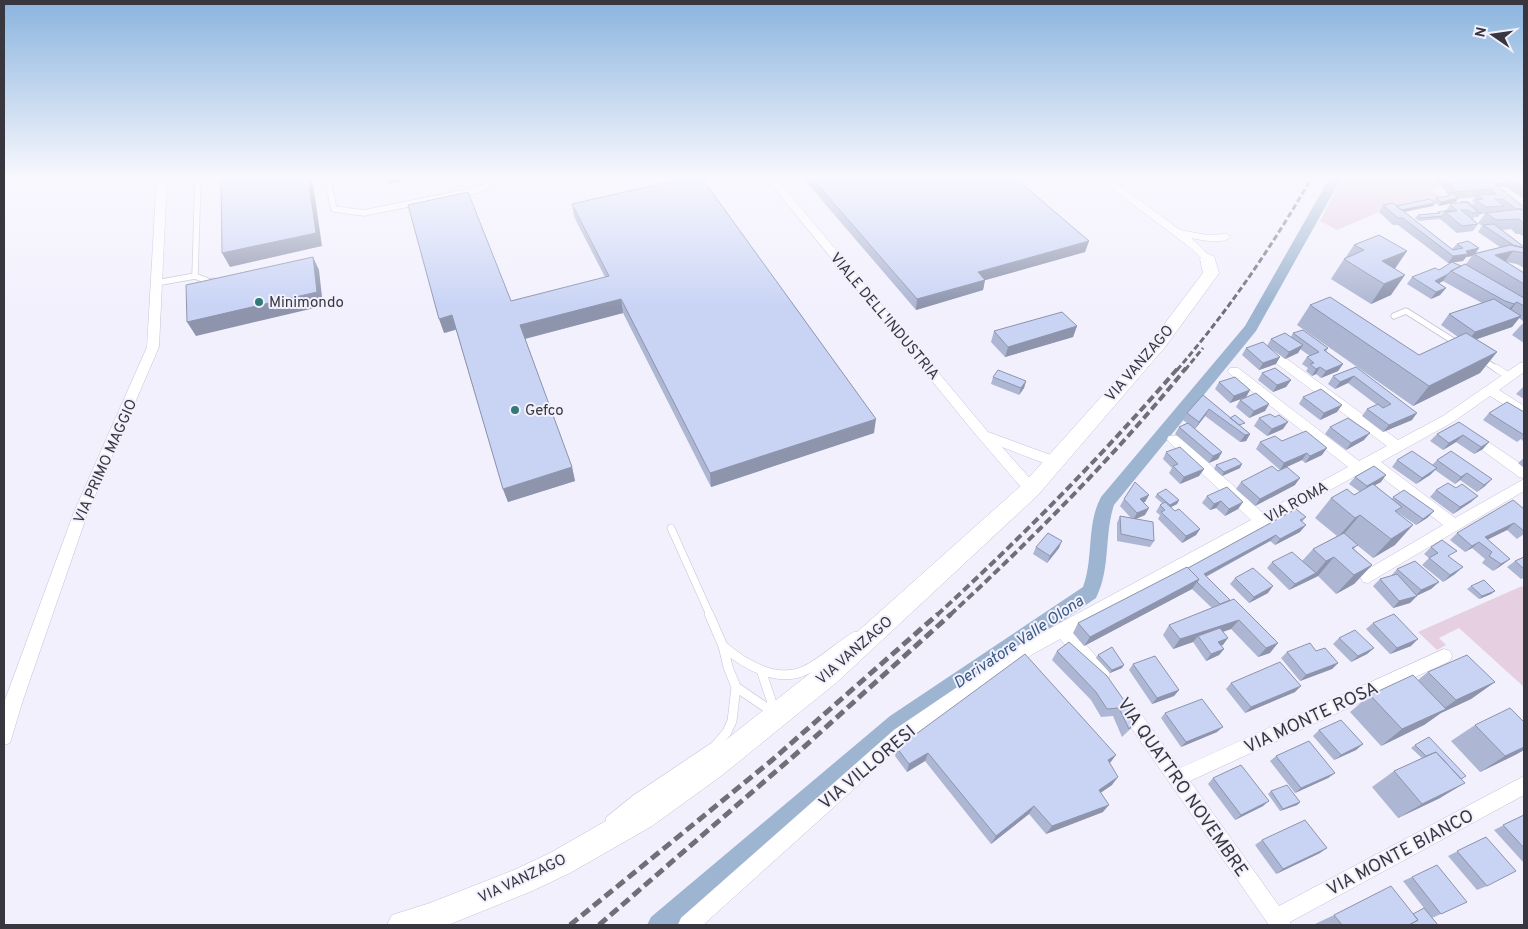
<svg xmlns="http://www.w3.org/2000/svg" width="1528" height="929" viewBox="0 0 1528 929" font-family="Overpass,sans-serif">
<rect width="100%" height="100%" fill="#f2f0fd"/>
<path fill="#e5cfe1" d="M1343,177H1427L1440,187L1431,189L1445,200L1379,212L1337,230L1320,221Z
M1522,586L1524,588V687L1459,628L1439,638L1446,645L1437,650L1418,632Z"/>
<g fill="none" stroke-linecap="round" stroke-linejoin="round">
<path fill="#9db5d0" fill-rule="evenodd" d="M1330,177H1342L1256,331L1114,505C1104,535 1111,568 1096,598L904,730L677,925H647L651,917L890,716L1083,587C1094,558 1086,525 1101,497L1245,326Z"/>
<defs>
<path id="lane-far2" d="M327,177L334,209L364,213L478,190L489,185L496,177
M195,276L210,282L213,281
M156,283L195,276L198,177
M1394,316L1406,311L1458,344
M1480,358L1498,370"/>
<path id="lane-far1" d="M1496,368L1510,377
M671,528L710,615"/>
<path id="lane" d="M723,646C745,665 779,685 808,669C825,660 839,646 856,636
M761,670L775,712
M736,687L774,713
M610,820L636,799L715,746L727,732L732,721L736,687L728,667L723,646L709,614"/>
<path id="street" d="M157,177H167L159,347L88,512L23,700L10,743L4,745V706L5,700L74,512L147,347Z
M765,177H775L988,432L1059,458L1061,462L1059,466L1054,467L1002,447L1036,485L1038,489L1036,493L1031,494L1026,493L977,436Z
M1097,177H1108L1180,230L1207,235L1226,234L1231,237C1222,245 1202,240 1191,238L1213,259L1208,262L1204,261L1192,249Z
M1265,345L1269,346L1398,440L1443,416L1520,363L1524,362V372L1499,390L1524,406V417L1490,396L1453,422L1381,462L1455,518L1524,479V491L1368,583L1363,582L1360,577L1363,572L1443,525L1370,468L1074,631L1108,670L1110,675L1108,680L1102,683L1096,680L1060,639L1033,654L906,742L703,925H678L681,918L894,730L1021,644L1251,520L1169,442L1167,439L1169,436H1179L1263,513L1348,467L1230,374L1228,371L1230,368H1238L1359,461L1387,446L1261,352L1259,349L1261,346Z
M1472,431L1524,466V478L1519,477L1467,439L1465,436L1467,433Z
M1444,649L1450,651L1452,656L1450,661L1190,781L1279,906L1524,776V795L1290,922L1291,925H1269L1116,706L1119,700L1125,698L1131,700L1180,768Z"/>
<path id="secondary" d="M1208,254L1214,256L1219,273L1217,276L1165,347L1038,495L836,683L721,776L652,826L570,873L532,891L448,925H387L392,915L430,903L514,870L550,853L632,806L703,758L818,667L1024,483L1153,339L1203,273L1200,259L1202,256Z"/>
</defs>
<use href="#lane-far2" stroke="#c4c1d6" stroke-width="7"/>
<use href="#lane-far1" stroke="#c4c1d6" stroke-width="8"/>
<use href="#lane" stroke="#c4c1d6" stroke-width="10"/>
<use href="#street" stroke="#c4c1d6" stroke-width="1"/>
<use href="#secondary" stroke="#c4c1d6" stroke-width="1"/>
<use href="#lane-far2" stroke="#fff" stroke-width="5.5"/>
<use href="#lane-far1" stroke="#fff" stroke-width="7"/>
<use href="#lane" stroke="#fff" stroke-width="9"/>
<use href="#street" fill="#fff" fill-rule="evenodd"/>
<use href="#secondary" fill="#fff" fill-rule="evenodd"/>
<path stroke="#706f78" stroke-width="3" stroke-dasharray="6 3" stroke-linecap="butt" d="M1177,370C1229,310 1273,245 1312,177
M1185,370L1203,348"/>
<path stroke="#706f78" stroke-width="4" stroke-dasharray="8 4" stroke-linecap="butt" d="M937,615C1022,537 1102,456 1178,368
M950,615C1033,538 1114,457 1186,368"/>
<path stroke="#706f78" stroke-width="5" stroke-dasharray="10 5" stroke-linecap="butt" d="M570,925L771,761L938,614
M599,925L804,747L951,614"/>
</g>
<path fill="#adb6d3" fill-rule="evenodd" d="M802,177H1014L1089,241L1085,252L985,280L983,290L916,310Z
M1439,177H1452L1455,178L1453,177H1492L1490,179H1502L1504,177H1517L1524,181V199L1506,187H1499L1524,207V237L1520,234H1516L1511,229L1502,230L1524,247V268L1517,264L1506,262L1524,273V322L1519,318L1512,327L1476,339L1497,352L1480,373L1413,406L1297,325L1310,305L1419,355L1458,337L1441,325L1449,314L1482,303L1443,281L1439,283L1446,288L1440,295L1431,299L1407,284L1412,277L1439,270L1450,263H1448L1398,225H1393L1379,212L1383,205L1396,206L1435,203L1433,206L1404,212L1452,249L1457,244L1479,248L1475,253L1500,247L1478,232L1482,226L1478,223L1485,214H1480L1478,217H1475L1473,219L1478,224L1473,231L1457,233L1440,219L1419,221L1415,218L1418,215L1437,213L1438,212L1446,211L1450,204L1460,203V202L1472,205L1474,203L1472,201L1475,197L1458,199L1456,202L1439,206L1434,202L1436,198L1449,195L1445,192L1446,190L1435,182ZM1466,180H1472L1470,183ZM1472,256L1466,264L1461,266L1453,262L1463,261L1466,257Z
M572,204L874,433L711,487L623,313L525,339L572,467L575,481L508,502L503,489L456,330L444,333L511,301L605,277L574,217Z
M1354,245L1407,251L1395,269L1391,295L1371,304L1331,279L1344,259L1346,257Z
M1524,323V343L1512,335L1521,325Z
M1077,326L1073,337L1005,357L991,342L994,331Z
M1293,333L1328,348L1326,352L1343,364L1338,371L1321,378L1316,374L1312,376L1306,371L1308,368L1302,364L1307,357L1310,356L1300,349L1298,353L1285,359L1270,348L1276,364L1259,370L1242,355L1246,348L1267,346L1271,339L1291,337Z
M1356,367L1412,420L1383,432L1362,416L1367,409L1377,405L1348,383L1335,389L1328,384L1333,376Z
M1262,373L1291,380L1286,387L1273,392L1258,380Z
M993,377L1026,381L1024,388L1019,395L991,384Z
M1219,382L1250,390L1246,397L1230,403L1215,389Z
M1524,386V399L1516,394Z
M1203,395L1242,427L1250,434L1246,441L1240,442L1205,416L1195,429L1222,452L1218,459L1209,463L1175,434L1179,427L1187,423L1183,420L1187,413Z
M1303,397L1337,412L1320,420L1299,404Z
M1240,400L1269,404L1265,411L1249,418L1236,407Z
M1524,412V442L1521,439L1517,442L1483,420L1489,413Z
M1259,418L1283,429L1267,436L1254,426Z
M1459,422L1483,449L1474,454L1456,442L1443,450L1430,441L1437,434Z
M1330,427L1364,440L1346,450L1325,434Z
M1282,441L1322,455L1305,463L1302,460L1280,470L1256,449L1260,442Z
M1451,451L1485,486L1477,492L1460,480L1455,484L1435,470L1430,475L1416,484L1392,467L1397,460L1432,465L1437,460Z
M1166,452L1204,469L1199,476L1180,484L1169,473L1172,468L1163,459Z
M1524,458V468L1518,463Z
M1216,465L1240,468L1222,476L1214,469Z
M1355,477L1381,482L1374,485L1392,499L1393,497L1434,511L1427,518L1416,525L1397,512V513L1395,545L1373,558L1357,545L1354,549L1372,565L1354,584L1336,594L1318,576L1289,590L1267,568L1272,562L1302,561L1313,549L1337,536L1315,518L1331,498L1354,495L1360,492L1349,484Z
M1241,482L1295,485L1255,506L1236,489Z
M1436,490L1471,502L1453,514L1430,497Z
M1157,494L1179,500L1177,504L1170,507L1175,511L1200,529L1196,535L1182,543L1158,519L1160,515L1156,512L1160,505L1163,504L1155,497Z
M1149,495L1145,502H1144L1145,515L1136,519L1154,541L1150,547L1117,541V523L1120,516L1131,518L1120,506L1124,499Z
M1207,496L1243,502L1238,509L1225,516L1216,508L1210,510L1202,503Z
M1524,509V534L1517,539L1507,530L1487,539L1510,559L1502,565L1493,571L1482,563L1485,559L1472,548L1465,552L1450,540L1457,533Z
M1306,517L1302,522L1300,532L1275,545L1270,541L1206,577L1270,653L1258,657L1231,629L1223,632V645H1221L1224,649L1219,655L1206,661L1193,642L1173,649L1163,635L1169,625L1212,608L1192,589L1084,646L1073,633L1078,623L1188,568Z
M1036,547L1059,548L1047,563L1033,554Z
M1431,547L1450,558L1455,574L1443,582L1422,565L1429,558L1424,554Z
M1524,557V578L1521,579L1507,567L1515,561Z
M1397,569L1439,582L1431,589L1416,596L1410,603L1393,608L1373,586L1380,579L1391,576Z
M1235,578L1268,593L1249,603L1230,584Z
M1471,586L1495,591L1491,594L1479,599L1467,589Z
M1373,623L1411,646L1390,654L1366,629Z
M1339,638L1374,648L1367,654L1351,662L1333,644Z
M1057,651L1137,719L1122,737L1113,716L1101,717L1091,700L1052,660Z
M1316,651L1338,663L1332,669L1300,681L1281,658L1287,652Z
M1098,655L1122,668L1110,673L1096,658Z
M1133,664L1179,690L1174,696L1152,704L1129,670Z
M1428,672L1495,682L1471,699L1441,713L1424,725L1381,746L1350,712L1370,695L1418,680Z
M1231,683L1295,692L1245,713L1226,689Z
M1165,713L1217,732L1181,747L1161,718Z
M1524,722V750L1515,755L1480,772L1451,741L1475,725Z
M1319,730L1363,744L1356,750L1334,760L1313,736Z
M1415,745L1461,779L1440,798L1398,818L1372,787L1394,771L1422,758L1411,748Z
M897,748L1110,764L1112,785L1100,793L1103,812L1046,834L1029,814L991,844L925,761L907,772L895,756Z
M1276,756L1335,773L1328,778L1295,793L1270,761Z
M1213,778L1263,806L1235,820L1208,784Z
M1271,791L1300,802L1297,805L1280,811L1268,794Z
M1524,815V862H1523L1494,830Z
M1486,837L1487,886L1477,890L1448,856Z
M1262,840L1320,853L1276,874L1255,845Z
M1412,877L1467,902L1432,918L1438,925H1313L1334,915L1413,914L1424,908L1427,912L1403,881Z"/>
<path fill="#8d94ac" d="M308,177H312L322,246L230,267L222,253Z
M386,177H423L388,184Z
M1458,198L1456,202L1439,206L1441,202Z
M1435,203L1433,206L1393,214L1396,211Z
M1089,241L1085,252L975,283L978,272Z
M1479,248L1475,254H1474L1472,256L1466,257L1463,261L1448,263L1453,256L1466,251Z
M1407,251L1393,271L1382,261Z
M1513,251L1505,262L1495,255Z
M313,257L319,270L323,306L196,336L187,322Z
M1448,274L1443,281L1430,288L1435,281Z
M1405,275L1391,295L1371,304L1384,284Z
M985,280L983,290L916,310L917,299Z
M1446,288L1440,295L1431,299L1436,292Z
M621,299L623,313L524,339L520,325Z
M1517,302L1509,312L1505,314L1514,304Z
M452,315L457,329L444,333L439,319Z
M1521,316L1512,327L1466,343L1475,332Z
M1077,326L1073,337L1005,357L1008,347Z
M1303,345L1298,353L1285,359L1289,352Z
M1497,352L1480,373L1413,406L1429,386Z
M1280,357L1276,364L1259,370L1263,363Z
M1343,364L1338,371L1321,378L1326,371Z
M1320,367L1316,374L1312,376L1316,369Z
M1354,376L1348,383L1335,389L1340,382Z
M1291,380L1286,387L1273,392L1277,385Z
M1026,381L1024,388L1019,395L1021,388Z
M1250,390L1246,397L1230,403L1234,396Z
M1269,404L1265,411L1249,418L1254,411Z
M1342,405L1337,412L1320,420L1324,413Z
M1209,409L1205,416L1195,429L1199,422Z
M1417,413L1412,420L1383,432L1389,425Z
M876,419L874,433L711,487L710,473Z
M1288,422L1283,429L1267,436L1272,429Z
M1370,433L1364,440L1346,450L1351,443Z
M1250,434L1246,441L1240,442L1245,435Z
M1463,435L1456,442L1443,450L1449,443Z
M1489,442L1483,449L1474,454L1481,447Z
M1327,448L1322,455L1305,463L1310,456Z
M1222,452L1218,459L1209,463L1213,456Z
M1307,453L1302,460L1280,470L1284,463Z
M1242,464L1240,468L1222,476L1224,472Z
M572,467L575,481L508,502L503,489Z
M1437,468L1430,475L1416,484L1422,478Z
M1204,469L1199,476L1180,484L1184,477Z
M1467,473L1460,480L1455,484L1461,477Z
M1386,475L1381,482L1361,493L1367,486Z
M1300,478L1295,485L1255,506L1260,499Z
M1492,479L1485,486L1477,492L1484,485Z
M1149,495L1145,502L1136,505L1140,499Z
M1478,496L1471,502L1453,514L1460,507Z
M1179,500L1177,504L1168,509L1170,505Z
M1221,501L1216,508L1210,510L1214,504Z
M1243,502L1238,509L1225,516L1229,509Z
M1149,508L1145,515L1133,520L1137,513Z
M1434,511L1427,518L1416,525L1423,519Z
M1360,515L1344,534L1338,537L1355,518Z
M1514,523L1507,530L1481,543L1485,537Z
M1306,525L1300,532L1275,545L1280,539Z
M1413,525L1395,545L1373,558L1391,539Z
M1200,529L1196,535L1182,543L1186,536Z
M1276,535L1270,541L1199,580L1204,574Z
M1062,541L1059,548L1047,563L1050,556Z
M1479,542L1472,548L1465,552L1472,546Z
M1334,557L1318,576L1310,580L1326,561Z
M1510,559L1502,565L1493,571L1501,564Z
M1372,565L1354,584L1336,594L1354,575Z
M1463,567L1455,574L1443,582L1450,575Z
M1316,573L1310,580L1289,590L1295,584Z
M1199,579L1192,589L1084,646L1090,637Z
M1439,582L1431,589L1414,597L1421,590Z
M1273,586L1268,593L1249,603L1254,597Z
M1495,591L1491,594L1479,599L1482,596Z
M1417,596L1410,603L1393,608L1399,601Z
M1239,620L1231,629L1200,639L1198,636L1193,642L1173,649L1180,639Z
M1228,638L1223,645L1213,648L1218,642Z
M1418,639L1411,646L1390,654L1397,648Z
M1278,643L1270,653L1258,657L1266,648Z
M1374,648L1367,654L1351,662L1358,656Z
M1224,649L1219,655L1206,661L1211,654Z
M1338,663L1332,669L1300,681L1306,675Z
M1124,665L1122,668L1110,673L1112,670Z
M1495,682L1471,699L1441,713L1424,725L1381,746L1402,729L1439,712L1456,700Z
M1301,686L1295,692L1245,713L1251,707Z
M1179,690L1174,696L1152,704L1157,698Z
M1137,719L1131,728L1122,737L1129,729Z
M1223,727L1217,732L1181,747L1186,742Z
M1363,744L1356,750L1334,760L1341,755Z
M1524,747V750L1515,755L1480,772L1505,756Z
M928,753L925,761L907,772L909,764Z
M1116,755L1110,763L1108,760Z
M1335,773L1328,778L1295,793L1301,788Z
M1118,777L1112,785L1093,798L1099,790Z
M1465,783L1440,798L1398,818L1422,804Z
M1269,801L1263,806L1235,820L1241,815Z
M1300,802L1297,805L1280,811L1283,809Z
M1109,805L1103,812L1046,834L1052,826Z
M1034,806L1029,814L991,844L996,836Z
M1327,848L1320,853L1276,874L1283,869Z"/>
<path fill="#c9d4f5" stroke="#8d94ac" d="M221,177H308L316,233L222,253Z
M691,177H701L876,419L710,473L621,299L520,325L572,467L503,489L452,315L439,319L408,205L468,192L511,301L609,276L572,204Z
M811,177H1014L1089,241L978,272L985,280L917,299Z
M1442,177H1452L1455,178H1463L1470,183L1480,182L1474,178L1486,177L1524,207V211L1521,209H1516L1503,199H1495L1504,206L1486,207L1476,200L1483,199L1477,194H1496L1491,189L1458,192L1450,185H1454Z
M1506,177H1517L1524,181V189Z
M1490,179H1502L1509,183L1495,184Z
M1453,193L1458,198L1441,202L1436,198L1447,196Z
M1430,199L1435,203L1401,210L1396,206Z
M1460,202H1469L1481,213H1478V212L1466,202L1461,203Z
M1466,202L1478,212L1473,213L1468,210H1461L1478,224L1462,226L1445,212L1457,211L1450,204Z
M1393,203L1453,250L1463,248L1457,244L1468,241L1479,248L1466,251L1468,254L1453,256L1403,218H1398L1383,205Z
M1521,209L1524,211V224L1519,219L1496,220L1486,213Z
M1450,210L1451,212H1445L1443,216L1421,218L1418,215L1440,213L1438,212Z
M1494,224L1524,247V248L1513,245L1483,225Z
M1379,235L1407,251L1382,261L1405,275L1384,284L1344,259L1364,250L1354,245Z
M1510,245L1524,248V253L1513,251L1495,255L1524,273V284L1474,254Z
M313,257L317,292L187,322L186,285Z
M1452,262L1461,266L1451,271L1448,274L1435,281L1446,288L1436,292L1412,277L1435,268L1439,270Z
M1465,264L1524,298V306L1517,302L1514,304L1505,301L1451,271Z
M1330,297L1419,355L1466,333L1497,352L1429,386L1310,305Z
M1494,299L1521,316L1475,332L1449,314Z
M1062,312L1077,326L1008,347L994,331Z
M1303,330L1328,348L1324,350L1343,364L1326,371L1320,367L1316,369L1310,364L1314,363L1307,357L1319,352L1293,333Z
M1285,333L1303,345L1289,352L1271,339Z
M1263,342L1280,357L1263,363L1246,348Z
M1356,367L1417,413L1389,425L1367,409L1378,404L1383,408L1391,404L1354,376L1340,382L1333,376Z
M1275,368L1291,380L1277,385L1262,373Z
M998,370L1026,381L1021,388L993,377Z
M1235,377L1250,390L1234,396L1219,382Z
M1321,389L1342,405L1324,413L1303,397Z
M1256,393L1269,404L1254,411L1240,400Z
M1203,395L1250,434L1245,435L1209,409L1199,422L1187,413Z
M1507,402L1524,412V435L1489,413Z
M1270,414L1275,417L1279,415L1288,422L1272,429L1259,418Z
M1235,415L1245,423L1239,425L1230,418Z
M1348,418L1370,433L1351,443L1330,427Z
M1459,422L1489,442L1481,447L1463,435L1449,443L1437,434Z
M1188,423L1222,452L1213,456L1179,427Z
M1306,431L1327,448L1310,456L1307,453L1284,463L1260,442L1275,436L1282,441Z
M1180,447L1204,469L1184,477L1173,466L1178,464L1166,452Z
M1412,451L1437,468L1422,478L1397,460Z
M1451,451L1492,479L1484,485L1467,473L1461,477L1437,460Z
M1235,458L1242,464L1224,472L1216,465Z
M1272,466L1278,471L1287,467L1300,478L1260,499L1241,482Z
M1374,466L1386,475L1367,486L1355,477Z
M1135,482L1149,495L1140,499L1149,508L1137,513L1124,499Z
M1448,483L1456,488L1462,484L1478,496L1460,507L1436,490Z
M1373,484L1402,507L1395,511L1413,525L1391,539L1360,515L1355,518L1331,498L1347,489L1354,495Z
M1227,487L1243,502L1229,509L1221,501L1214,504L1207,496Z
M1166,489L1179,500L1170,505L1157,494Z
M1404,490L1434,511L1423,519L1393,497Z
M1513,500L1524,509V531L1514,523L1485,537L1510,559L1501,564L1489,556L1492,552L1479,542L1472,546L1457,533Z
M1165,502L1175,511L1179,509L1200,529L1186,536L1161,512L1165,510L1160,505Z
M1296,509L1306,517L1300,520L1306,525L1280,539L1276,535L1204,574L1230,600L1220,604L1197,582L1199,579L1188,568Z
M1120,516L1153,522L1154,541L1121,534Z
M1048,533L1062,541L1050,556L1036,547Z
M1344,533L1358,545L1352,548L1372,565L1354,575L1334,557L1326,561L1313,549Z
M1442,540L1457,551L1448,556L1463,567L1450,575L1429,558L1438,553L1431,547Z
M1292,552L1316,573L1295,584L1272,562Z
M1524,557V569L1515,561Z
M1415,561L1439,582L1421,590L1397,569Z
M1187,567L1199,579L1090,637L1078,623Z
M1253,568L1273,586L1254,597L1235,578Z
M1397,574L1417,596L1399,601L1380,579Z
M1484,580L1495,591L1482,596L1471,586Z
M1234,599L1278,643L1266,648L1239,620L1180,639L1169,625Z
M1394,614L1418,639L1397,648L1373,623Z
M1220,628L1228,638L1218,642L1224,649L1211,654L1198,636Z
M1355,630L1374,648L1358,656L1339,638Z
M1069,642L1107,676L1137,719L1129,729L1119,708L1107,709L1096,692L1057,651Z
M1310,643L1316,651L1325,648L1338,663L1306,675L1287,652Z
M1112,647L1124,665L1112,670L1098,655Z
M1025,654L1116,755L1108,760L1118,777L1099,790L1109,805L1052,826L1034,806L996,836L928,753L909,764L897,748Z
M1467,655L1495,682L1456,700L1428,672Z
M1155,656L1179,690L1157,698L1133,664Z
M1280,662L1301,686L1251,707L1231,683Z
M1413,675L1446,709L1402,729L1370,695Z
M1202,699L1223,727L1186,742L1165,713Z
M1510,708L1524,722V747L1505,756L1475,725Z
M1341,720L1363,744L1341,755L1319,730Z
M1429,737L1466,776L1461,779L1436,752L1426,756L1415,745Z
M1309,741L1335,773L1301,788L1276,756Z
M1436,752L1465,783L1422,804L1394,771Z
M1241,765L1269,801L1241,815L1213,778Z
M1287,785L1300,802L1283,809L1271,791Z
M1524,815V848L1503,825Z
M1305,820L1327,848L1283,869L1262,840Z
M1486,837L1516,871L1487,886L1457,851Z
M1437,865L1467,902L1441,914L1412,877Z
M1391,886L1418,920L1409,925H1342L1334,915Z
M1424,908L1438,925H1409L1418,920L1413,914Z"/>
<linearGradient id="sky" x2="0" y2="1"><stop stop-color="#8ab4de"/><stop offset="0.58" stop-color="#f9f8fe"/><stop offset="1" stop-color="#f9f8fe" stop-opacity="0"/></linearGradient>
<rect width="1528" height="307" fill="url(#sky)"/>
<g fill="#317a78" stroke="#f2f0fd" stroke-width="2">
<circle cx="259" cy="302" r="5"/>
<circle cx="515" cy="410" r="5"/>
</g>
<g text-anchor="middle" stroke-width="4" stroke-linejoin="round" paint-order="stroke">
<g font-size="15" fill="#38373f" stroke="#f2f0fd" text-anchor="start">
<text x="269" y="307">Minimondo</text>
<text x="525" y="415">Gefco</text>
</g>
<g font-size="15" fill="#38373f" stroke="#f2f0fd">
<text transform="translate(885 316) rotate(50)" y="5">VIALE DELL'INDUSTRIA</text>
<text transform="translate(1139 363) rotate(-49)" y="5">VIA VANZAGO</text>
<text transform="translate(105 461) rotate(-66)" y="5">VIA PRIMO MAGGIO</text>
<text transform="translate(1296 502) rotate(-29)" y="5">VIA ROMA</text>
<text transform="translate(854 650) rotate(-41)" y="5">VIA VANZAGO</text>
<text transform="translate(522 878) rotate(-25)" y="5">VIA VANZAGO</text>
</g>
<g font-size="16" font-style="italic" fill="#365a82" stroke="#f2f0fd">
<text transform="translate(1018 641) rotate(-34)" y="6">Derivatore Valle Olona</text>
</g>
<g font-size="18" fill="#38373f" stroke="#f2f0fd">
<text transform="translate(1311 717) rotate(-25)" y="6">VIA MONTE ROSA</text>
<text transform="translate(867 767) rotate(-40)" y="6">VIA VILLORESI</text>
<text transform="translate(1183 787) rotate(55)" y="6">VIA QUATTRO NOVEMBRE</text>
<text transform="translate(1400 852) rotate(-28)" y="6">VIA MONTE BIANCO</text>
</g>
</g>
<rect width="1528" height="929" fill="none" stroke="#38373f" stroke-width="10"/>
<g transform="translate(1493 35) rotate(283)" stroke="#f2f0fd" stroke-width="4" paint-order="stroke">
<path d="M0-4L9 19L0 12L-9 19Z" fill="#38373f"/>
<text y="-8" font-size="14" font-weight="bold" text-anchor="middle" fill="#38373f">N</text>
</g>
</svg>
